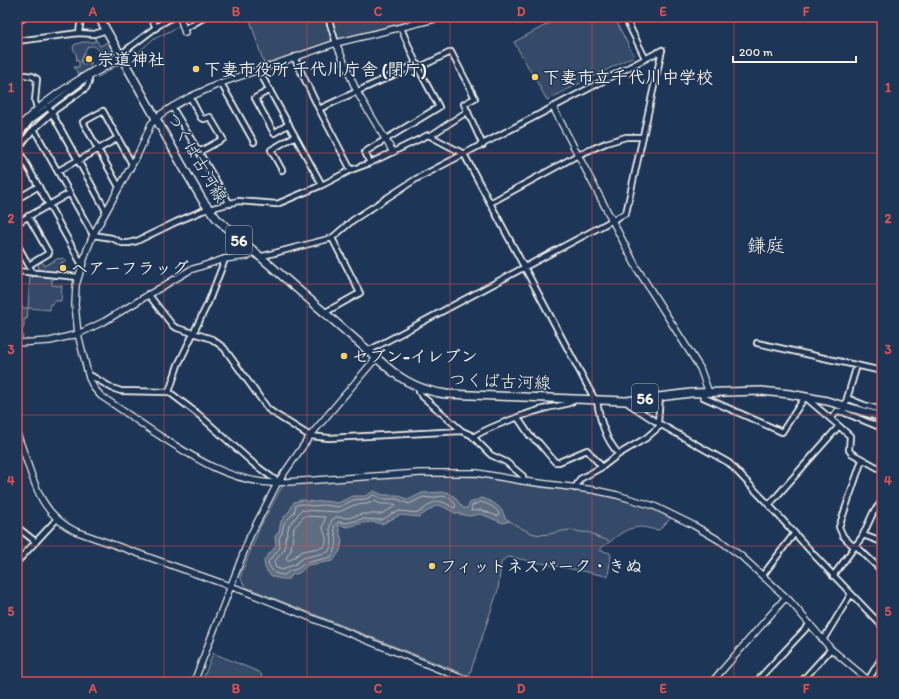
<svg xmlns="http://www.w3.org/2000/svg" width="899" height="699" viewBox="0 0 899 699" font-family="Itim,'Klee One',sans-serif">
<rect width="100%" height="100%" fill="#1d3557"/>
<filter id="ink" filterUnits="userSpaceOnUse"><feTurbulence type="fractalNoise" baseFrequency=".025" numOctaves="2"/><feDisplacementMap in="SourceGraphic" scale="8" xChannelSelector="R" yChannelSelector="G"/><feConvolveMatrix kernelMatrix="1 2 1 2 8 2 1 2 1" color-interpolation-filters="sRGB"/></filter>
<g filter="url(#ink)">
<path fill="#354a67" stroke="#949ea8" d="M249,17H443L336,43L265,67Z
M561,17H614L634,56L547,100L514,42Z
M95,38L100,46L109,41L115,54L104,60L101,54L104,52L103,50L100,52C96,46 94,45 87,47L81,61L83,65L88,62L89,64L92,62L90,65L92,68L79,75L74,67H79V61H77L76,54L73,48L74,45L82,42H95Z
M59,258L60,259L64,258L67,262L61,263L60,274L35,272L39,269L38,263L42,262L44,266Z
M30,274L58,276V278L52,279V285L62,286L61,301H54V304H50V310L28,308L27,319H24V327L22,330L23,337L17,339V308H28Z
M430,476L479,477L538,487L595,493L642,505L672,517L659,530C653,530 647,527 640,527C621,528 615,540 601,548L600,550L610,553L611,555L608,576L601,575L587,572L515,558L508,557L503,560L501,564L498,590L469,676L248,588C243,585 240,580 241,574L260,527L283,485L392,477Z
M213,653L259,672L262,675L259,682H202Z"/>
<path fill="#5e6d82" stroke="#9aa2ab" d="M374,491L383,495H398L408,500L422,493L447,492L455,497L463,508H467L470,503L482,498C493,502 502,506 505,518L510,521L503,523L481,514L469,516L455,513L442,506L437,505L419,517L400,515L382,524L373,522L362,523L348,527L338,525L342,542L340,551L333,561L308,565L299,573L291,575L289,579C275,580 264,575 264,560L276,546L275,536L279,532L281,521L290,510L294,502L303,500L313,502L325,501L338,503L352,496H365Z"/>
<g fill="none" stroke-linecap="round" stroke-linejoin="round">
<path stroke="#b8bcbf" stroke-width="1" d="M374,495L382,499H397L409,504L423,497L430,498L442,496L451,498L456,506L454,508C450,506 446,503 442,502C432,499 426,509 418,513L400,511L393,513L382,520L362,519L347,523L338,522L334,526C336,542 340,542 331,557L305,563L297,569L289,571L285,575C274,574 272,573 268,562L280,548L279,538L282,533L284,523L294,513L296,505L302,504L312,506L325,505L339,507L353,500L366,499Z
M374,501L381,504H395L396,506L381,514H362L348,518L336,517L332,520L330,525C329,536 336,541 328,552L303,558L294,565L288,567L283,570L276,568L274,562L285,549V539L287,534L289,525L297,516L301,510L339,512L354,505L367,504Z
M481,502C488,504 498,508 499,515L497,516L481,510L471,511L472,506Z
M305,516L325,517C325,520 323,524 323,527C324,535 329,540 324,547L303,551L290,560H288L286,558L291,550L294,528Z"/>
<path stroke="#9aa2ab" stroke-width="1" d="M185,24L197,17
M140,51L152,40L180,26
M97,78L121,63
M52,108L83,87
M17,145L49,110
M510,521C515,525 529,533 535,534C546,537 561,530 571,530C575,530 578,532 581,532C591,533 588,531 597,537C601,539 606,539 609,541
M17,679L18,682"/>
<defs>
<path id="pedestrian" d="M80,83L119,60"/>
<path id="minor" d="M151,17L156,28
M328,17L336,43
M625,17L645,58
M401,28L418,68L451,52L475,98L464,104L483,145
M184,29L205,17
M79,33L81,17
M17,41L79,33L94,34L107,30
M121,54L159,25L173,17
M294,57L319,109L351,170
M258,69L322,185
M17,74L32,76L37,79L35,101L37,108
M221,83L254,142
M270,90L255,98L274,133L289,124
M190,97L201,118L204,119L210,117L223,139L199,152
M48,106L106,211
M172,107L230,204
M319,109L417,64
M34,129L93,235L112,238L122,243H129L137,241L176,222L202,211L238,201L277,204L322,185L351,170L370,163L428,135L432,137L464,154L595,400
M430,136L468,111
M17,138L30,121L79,84L82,77
M18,149L82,265
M17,150L31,132L55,110L86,88L89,82V73
M78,161L118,138
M370,163L365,152L439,107L418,68
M282,170L271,150L295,136
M58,171L78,160
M119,187L83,122L103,111L132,164
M17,199L39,186
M490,203L578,155L606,143L626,137H643
M28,216L49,253L29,265
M17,223L70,193
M17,244L33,273
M259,257L332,238L353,220L416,179L662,50
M17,271L78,277
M148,294L173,326L177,328L212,339L224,348L268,409L278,416L310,436L329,438L462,431
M324,313L360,293L332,238
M757,343L882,371
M368,351L626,213L662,50
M857,365L843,412L882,428
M88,374L112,388L121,391L169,392L198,414L254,464L278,482
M420,388L419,392L422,396L462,431L471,435L491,455L506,462L523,476V481
M169,392L178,365L208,303L224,262V259
M701,393L703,397L782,432L805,397L839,426L769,505
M847,398L864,405L882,410
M597,400C599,418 606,441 619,454
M626,401L629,404L658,423L729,463L769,505L816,557L882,626
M518,418L530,436L539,443L555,462H559L587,450L602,467
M831,419L837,411L843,412
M658,423L660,396
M839,426L850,436L849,450L851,453L882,470
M474,437C485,428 531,412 547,408C557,405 568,406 576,399
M575,488L580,479L602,467L619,454L646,438L661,425
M17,527L36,542
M863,535L882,542
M855,545L882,571
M854,547L843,536L839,527L862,460
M17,562L56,520
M763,575L794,534
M833,576L862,537L873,513L882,501
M823,640L851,594
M756,682L810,624
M801,682L831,649
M867,682L882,657"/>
<path id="tertiary" d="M180,17L185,33
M443,17L336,43L221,83L190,97L172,107L161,114L151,124L139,152L93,235L87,250L76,285L75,305L78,334L89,378L94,388L101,396C121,409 140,423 160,436C196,459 228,480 272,483L420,473H477L523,481L594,490L617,495L654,506L693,525L722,542L741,556L790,601L831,649L868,680
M336,43L357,92L393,152
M553,107L638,270L700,368L709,393
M17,129C46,96 84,77 121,54
M17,343L50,341L78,334L105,321L190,270L224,259L248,256L253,252
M17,434C33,472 35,511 75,531L244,591L471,682
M194,682L250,536L278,482L310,436L376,358
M712,682L786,597"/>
<path id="secondary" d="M17,21L25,17"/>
<path id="primary" d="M99,17L182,165L203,201L217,219L387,367C404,382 423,391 446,394L626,401L691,393L761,391L790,394L827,401L882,417"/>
</defs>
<use href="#pedestrian" stroke="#f4f1e8" stroke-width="6"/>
<use href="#minor" stroke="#f4f1e8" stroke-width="8"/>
<use href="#tertiary" stroke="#f4f1e8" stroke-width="8"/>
<use href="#secondary" stroke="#f4f1e8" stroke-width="9"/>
<use href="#primary" stroke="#f4f1e8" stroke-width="10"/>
<use href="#pedestrian" stroke="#1d3557" stroke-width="3.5"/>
<use href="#minor" stroke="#1d3557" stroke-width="4.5"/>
<use href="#tertiary" stroke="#1d3557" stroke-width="5.5"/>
<use href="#secondary" stroke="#1d3557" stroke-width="6"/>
<use href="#primary" stroke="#1d3557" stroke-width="7"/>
</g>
</g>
<path fill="none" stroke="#dc504e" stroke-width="1" stroke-opacity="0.55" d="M164,17V682M307,17V682M450,17V682M592,17V682M734,17V682M17,153H882M17,284H882M17,415H882M17,546H882"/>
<g fill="#ffd166" stroke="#1d3557" stroke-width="1.5">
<circle cx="89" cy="59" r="4"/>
<circle cx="196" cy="69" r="4"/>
<circle cx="535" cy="77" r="4"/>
<circle cx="63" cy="268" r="4"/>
<circle cx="344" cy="356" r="4"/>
<circle cx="432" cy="566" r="4"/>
</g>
<g text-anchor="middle" stroke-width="3" stroke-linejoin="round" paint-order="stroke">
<g fill="#1d3557" stroke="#b4b9bc" stroke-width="1">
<rect x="226" y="226" width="26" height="28" rx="3"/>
<rect x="632" y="384" width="26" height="28" rx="3"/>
</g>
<g font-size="16" font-weight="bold" fill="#f4f1e8">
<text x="239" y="246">56</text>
<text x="645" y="404">56</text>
</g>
<g font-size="17" font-weight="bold" fill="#f4f1e8" stroke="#1d3557" text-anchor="start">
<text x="97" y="65">宗道神社</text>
<text x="204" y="75">下妻市役所 千代川庁舎 (閉庁)</text>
<text x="543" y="83">下妻市立千代川中学校</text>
<text x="71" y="274">ヘアーフラッグ</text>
<text x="352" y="362">セブン-イレブン</text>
<text x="440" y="572">フィットネスパーク・きぬ</text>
</g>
<g font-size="17" fill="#f4f1e8" stroke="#1d3557">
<text transform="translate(197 157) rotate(59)" y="6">つくば古河線</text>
<text transform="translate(500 381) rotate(2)" y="6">つくば古河線</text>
</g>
<g font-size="19" fill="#f4f1e8" stroke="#1d3557">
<text x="766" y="252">鎌庭</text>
</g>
</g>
<rect width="899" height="699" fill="none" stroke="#1d3557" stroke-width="44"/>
<path d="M733 56v6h123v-6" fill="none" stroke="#f4f1e8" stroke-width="2"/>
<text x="739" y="56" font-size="12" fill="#f4f1e8" stroke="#1d3557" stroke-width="3" paint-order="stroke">200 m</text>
<rect x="22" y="22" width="855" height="655" fill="none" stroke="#dc504e" stroke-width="1.5"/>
<g font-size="13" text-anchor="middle" font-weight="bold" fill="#dc504e">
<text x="93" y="16">A</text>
<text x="236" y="16">B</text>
<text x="378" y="16">C</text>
<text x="521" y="16">D</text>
<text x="663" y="16">E</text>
<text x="806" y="16">F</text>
<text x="11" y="92">1</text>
<text x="888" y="92">1</text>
<text x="11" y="223">2</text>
<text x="888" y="223">2</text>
<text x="11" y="354">3</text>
<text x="888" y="354">3</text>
<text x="11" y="485">4</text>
<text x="888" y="485">4</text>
<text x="11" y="616">5</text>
<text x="888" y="616">5</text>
<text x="93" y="693">A</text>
<text x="236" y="693">B</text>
<text x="378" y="693">C</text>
<text x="521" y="693">D</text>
<text x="663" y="693">E</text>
<text x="806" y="693">F</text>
</g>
</svg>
